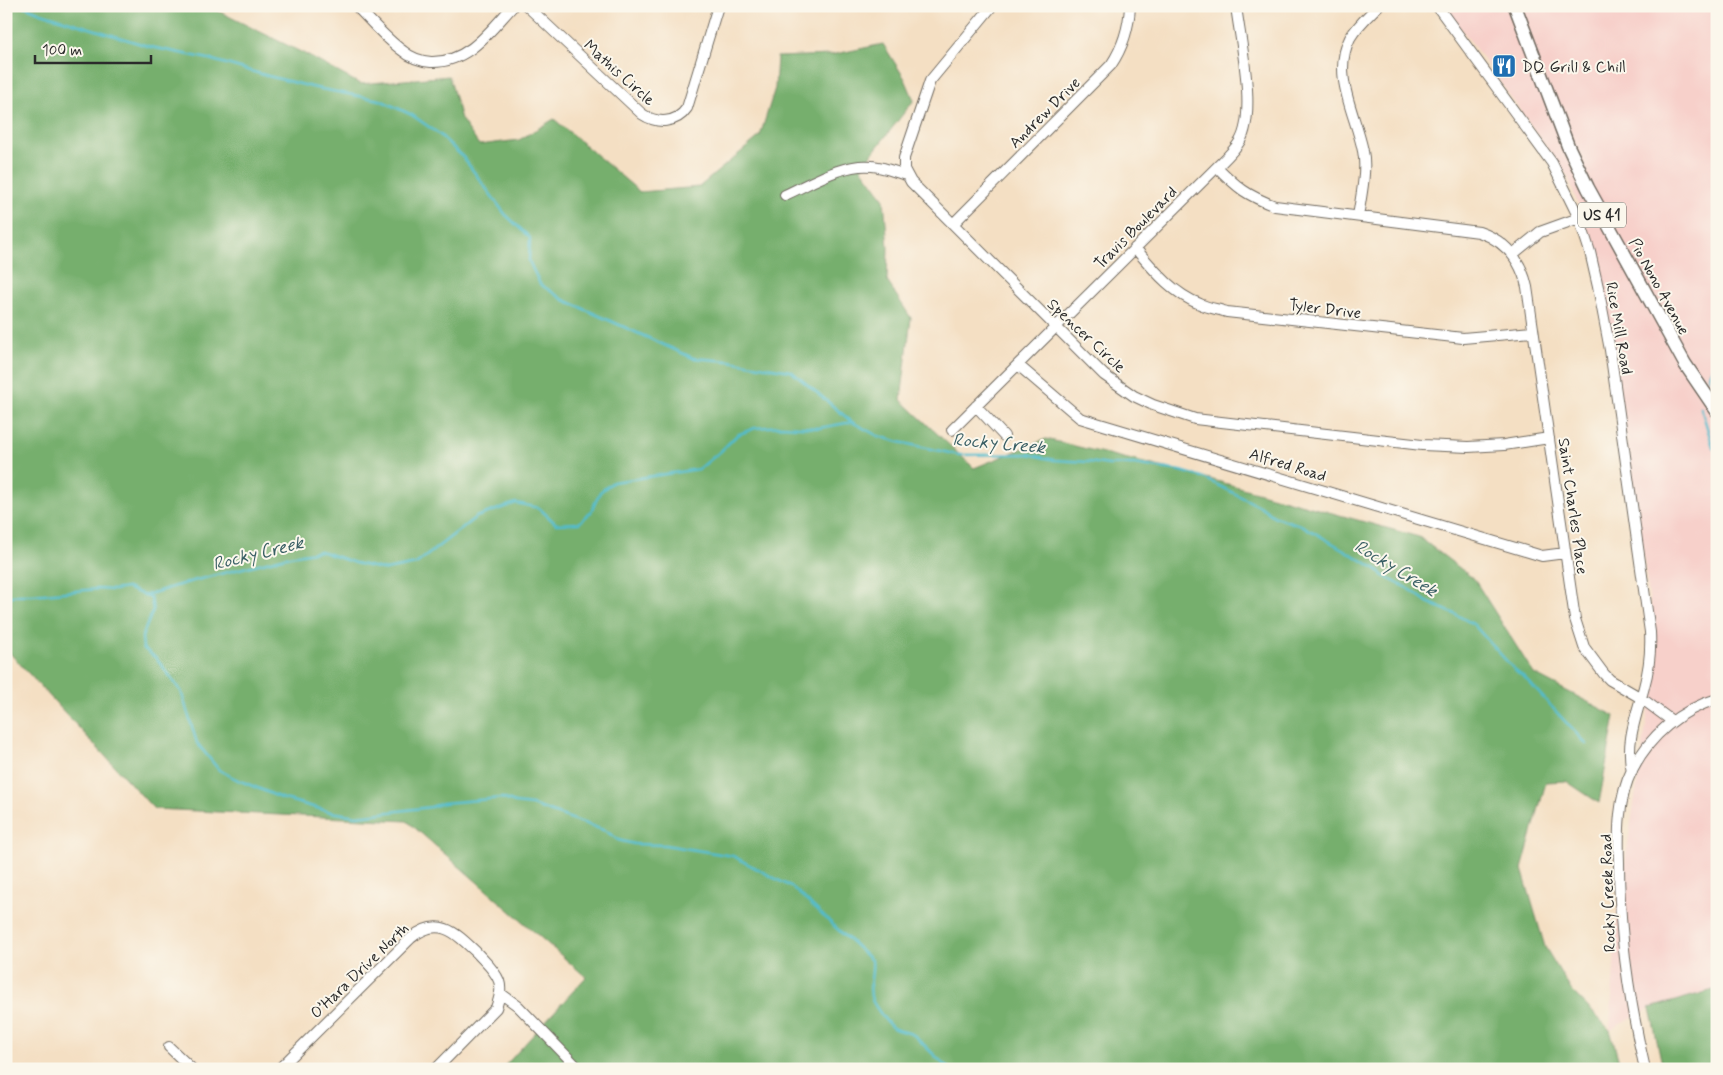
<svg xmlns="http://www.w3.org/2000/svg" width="1723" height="1075" viewBox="0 0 1723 1075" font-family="Mynerve,sans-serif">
<rect width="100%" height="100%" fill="#fbf7ec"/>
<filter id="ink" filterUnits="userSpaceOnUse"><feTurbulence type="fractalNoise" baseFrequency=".02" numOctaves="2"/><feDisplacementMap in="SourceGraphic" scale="10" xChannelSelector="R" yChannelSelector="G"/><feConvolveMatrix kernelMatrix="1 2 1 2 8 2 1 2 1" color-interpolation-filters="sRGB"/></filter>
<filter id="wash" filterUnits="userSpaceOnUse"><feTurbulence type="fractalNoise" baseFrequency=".0096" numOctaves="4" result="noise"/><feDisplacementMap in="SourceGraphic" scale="20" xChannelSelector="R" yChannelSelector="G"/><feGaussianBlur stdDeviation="1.12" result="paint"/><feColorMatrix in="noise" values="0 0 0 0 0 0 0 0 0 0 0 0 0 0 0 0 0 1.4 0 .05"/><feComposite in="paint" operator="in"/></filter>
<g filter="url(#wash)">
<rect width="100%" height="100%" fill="#f4dfc3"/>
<path fill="#f7d0ca" d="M1445,6H1717V989L1650,1008L1610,1030L1617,915L1651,692L1656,645L1624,423L1596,254L1568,177Z"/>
<path fill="#76af6d" stroke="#506d4c" d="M6,6H196L214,9L303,53L360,84L449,76L461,119L479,145L519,140L554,119L640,192L699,187L760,136L775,88L777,57L831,55L883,44L905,79L914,100L861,168L884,199L888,248L887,281L911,318L901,400L974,468L1046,439L1206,478L1419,537L1474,579L1534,674L1615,716L1599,803L1566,781L1546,782L1522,869L1545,947L1571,990L1610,1030L1621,1069H502L586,977L407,821L154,809L6,649Z
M1717,989V1069H1663L1650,1008Z"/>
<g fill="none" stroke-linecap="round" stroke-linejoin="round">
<path stroke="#51bccd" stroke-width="2.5" d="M24,6L41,13L151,47L209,59L268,76L316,88L380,100L412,115L439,134L463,157L505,214L530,238L529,261L540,284L564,300L693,358L729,361L791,371L852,422L878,436L899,442L959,455L1028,454L1054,460L1089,462L1109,465L1133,464L1181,471L1202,477L1261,507L1275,517L1303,526L1375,568L1383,576L1411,590L1427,602L1455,614L1473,624L1513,668L1525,678L1586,744
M1708,379L1710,372L1717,360
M1701,408L1713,447L1717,451
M146,595L189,582L290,556L320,551L355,563L386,570L416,564L476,517L516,503L539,508L556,524L579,523L591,512L600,492L613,482L699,469L721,451L737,435L755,428L781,426L819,428L852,422
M6,597L20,595H33L97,589L114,590L127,588L151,598L153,610L142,637L143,648L156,658L181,691L197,743L219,770L236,779L281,798L331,812L357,816L431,807L443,803L502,798L515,803L532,805L606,831L618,840L634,844L665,845L733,856L793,888L872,961C874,974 867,986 872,1000C875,1006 887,1024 893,1028C899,1032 909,1031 915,1036C926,1047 937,1058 949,1069"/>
</g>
</g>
<g filter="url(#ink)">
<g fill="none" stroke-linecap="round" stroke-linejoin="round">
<defs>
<path id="minor" d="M356,6C371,21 386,39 403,51C411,58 420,61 431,62C468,63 490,31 513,6
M527,6L642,114C657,124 676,124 687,108L718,6
M992,6L930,81L904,158V169L911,182L1104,375L1134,396L1153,405L1195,419L1422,445L1468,447L1504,445L1549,438
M1437,6L1552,163L1579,218L1590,252L1598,287L1610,350L1650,632C1651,650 1649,669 1644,687C1637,714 1625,742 1632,771
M1217,167C1238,188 1246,195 1275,206L1479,232C1506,241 1521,260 1527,287L1575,619L1584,647L1604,674L1610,680L1641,698L1672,721
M785,195C812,183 842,163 872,166C884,167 895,172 906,175
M1358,216C1361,198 1367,169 1363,151C1356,115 1331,75 1350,38C1357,26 1368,16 1378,6
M953,224L1111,65C1123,47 1129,28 1130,6
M1135,248C1153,269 1173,294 1200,304C1208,308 1218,309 1227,312L1463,338L1533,332
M1513,254L1540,232L1579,218
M1018,365L1080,418L1542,556L1565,553
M976,406L1004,436
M952,430L1217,167C1225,159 1234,151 1240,141C1257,112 1240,40 1236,6
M500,993L518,1006L579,1069
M169,1047L192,1069
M279,1069L411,938C439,915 456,933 477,953C485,962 495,970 499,981C502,990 499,999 496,1008L436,1069
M1645,1069C1629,1001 1619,932 1619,863C1618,832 1618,798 1632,770C1650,735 1680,710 1717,699"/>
<path id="major" d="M1515,6L1568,146L1588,188L1685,364L1717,411"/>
</defs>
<use href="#minor" stroke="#716a60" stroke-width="12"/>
<use href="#major" stroke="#716a60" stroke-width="15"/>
<use href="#minor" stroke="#fff" stroke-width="10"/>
<use href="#major" stroke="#fff" stroke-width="12"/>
</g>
</g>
<defs>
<symbol id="restaurant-square" viewBox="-11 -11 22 22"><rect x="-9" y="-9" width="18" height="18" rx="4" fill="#1f6fb2" stroke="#fbf7ec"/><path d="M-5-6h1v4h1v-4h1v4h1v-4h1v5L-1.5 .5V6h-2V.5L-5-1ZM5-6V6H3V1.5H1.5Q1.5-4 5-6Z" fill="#fff"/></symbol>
</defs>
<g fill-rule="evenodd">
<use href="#restaurant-square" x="1490" y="52" width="28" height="28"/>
</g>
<g text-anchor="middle" stroke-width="4" stroke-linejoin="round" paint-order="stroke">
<rect fill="#fbf7ec" stroke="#696865" stroke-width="1" x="1578" y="202.5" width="48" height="25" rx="4"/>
<g font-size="15" font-weight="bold" fill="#2b2b2b">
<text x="1602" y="220">US 41</text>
</g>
<g font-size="16" fill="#2b2b2b" stroke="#fbf7ec" text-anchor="start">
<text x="1522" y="72">DQ Grill &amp; Chill</text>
</g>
<g font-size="16" fill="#2b2b2b" stroke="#fbf7ec">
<text transform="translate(620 72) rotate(42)" y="6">Mathis Circle</text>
<text transform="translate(1044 112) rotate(-45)" y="6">Andrew Drive</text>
<text transform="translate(1135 227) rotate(-45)" y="6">Travis Boulevard</text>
<text transform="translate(1660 286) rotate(61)" y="6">Pio Nono Avenue</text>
<text transform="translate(1325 308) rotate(7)" y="6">Tyler Drive</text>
<text transform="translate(1620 328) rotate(80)" y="6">Rice Mill Road</text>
<text transform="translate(1087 335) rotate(43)" y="6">Spencer Circle</text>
<text transform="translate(1288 464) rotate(17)" y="6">Alfred Road</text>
<text transform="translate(1574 506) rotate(82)" y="6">Saint Charles Place</text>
<text transform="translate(1607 893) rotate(-92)" y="6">Rocky Creek Road</text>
<text transform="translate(359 970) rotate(-44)" y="6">O’Hara Drive North</text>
</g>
<g font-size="18" font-style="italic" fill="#385e64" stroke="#fbf7ec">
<text transform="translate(999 443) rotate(5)" y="6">Rocky Creek</text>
<text transform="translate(258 553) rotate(-14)" y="6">Rocky Creek</text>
<text transform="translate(1396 568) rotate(31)" y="6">Rocky Creek</text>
</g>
</g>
<rect width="1723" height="1075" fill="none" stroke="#fbf7ec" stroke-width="25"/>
<path d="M35 55v8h116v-8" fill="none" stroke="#2b2b2b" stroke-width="2.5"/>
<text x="42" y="55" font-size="15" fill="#2b2b2b" stroke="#fbf7ec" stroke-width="4" paint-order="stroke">100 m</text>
</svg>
